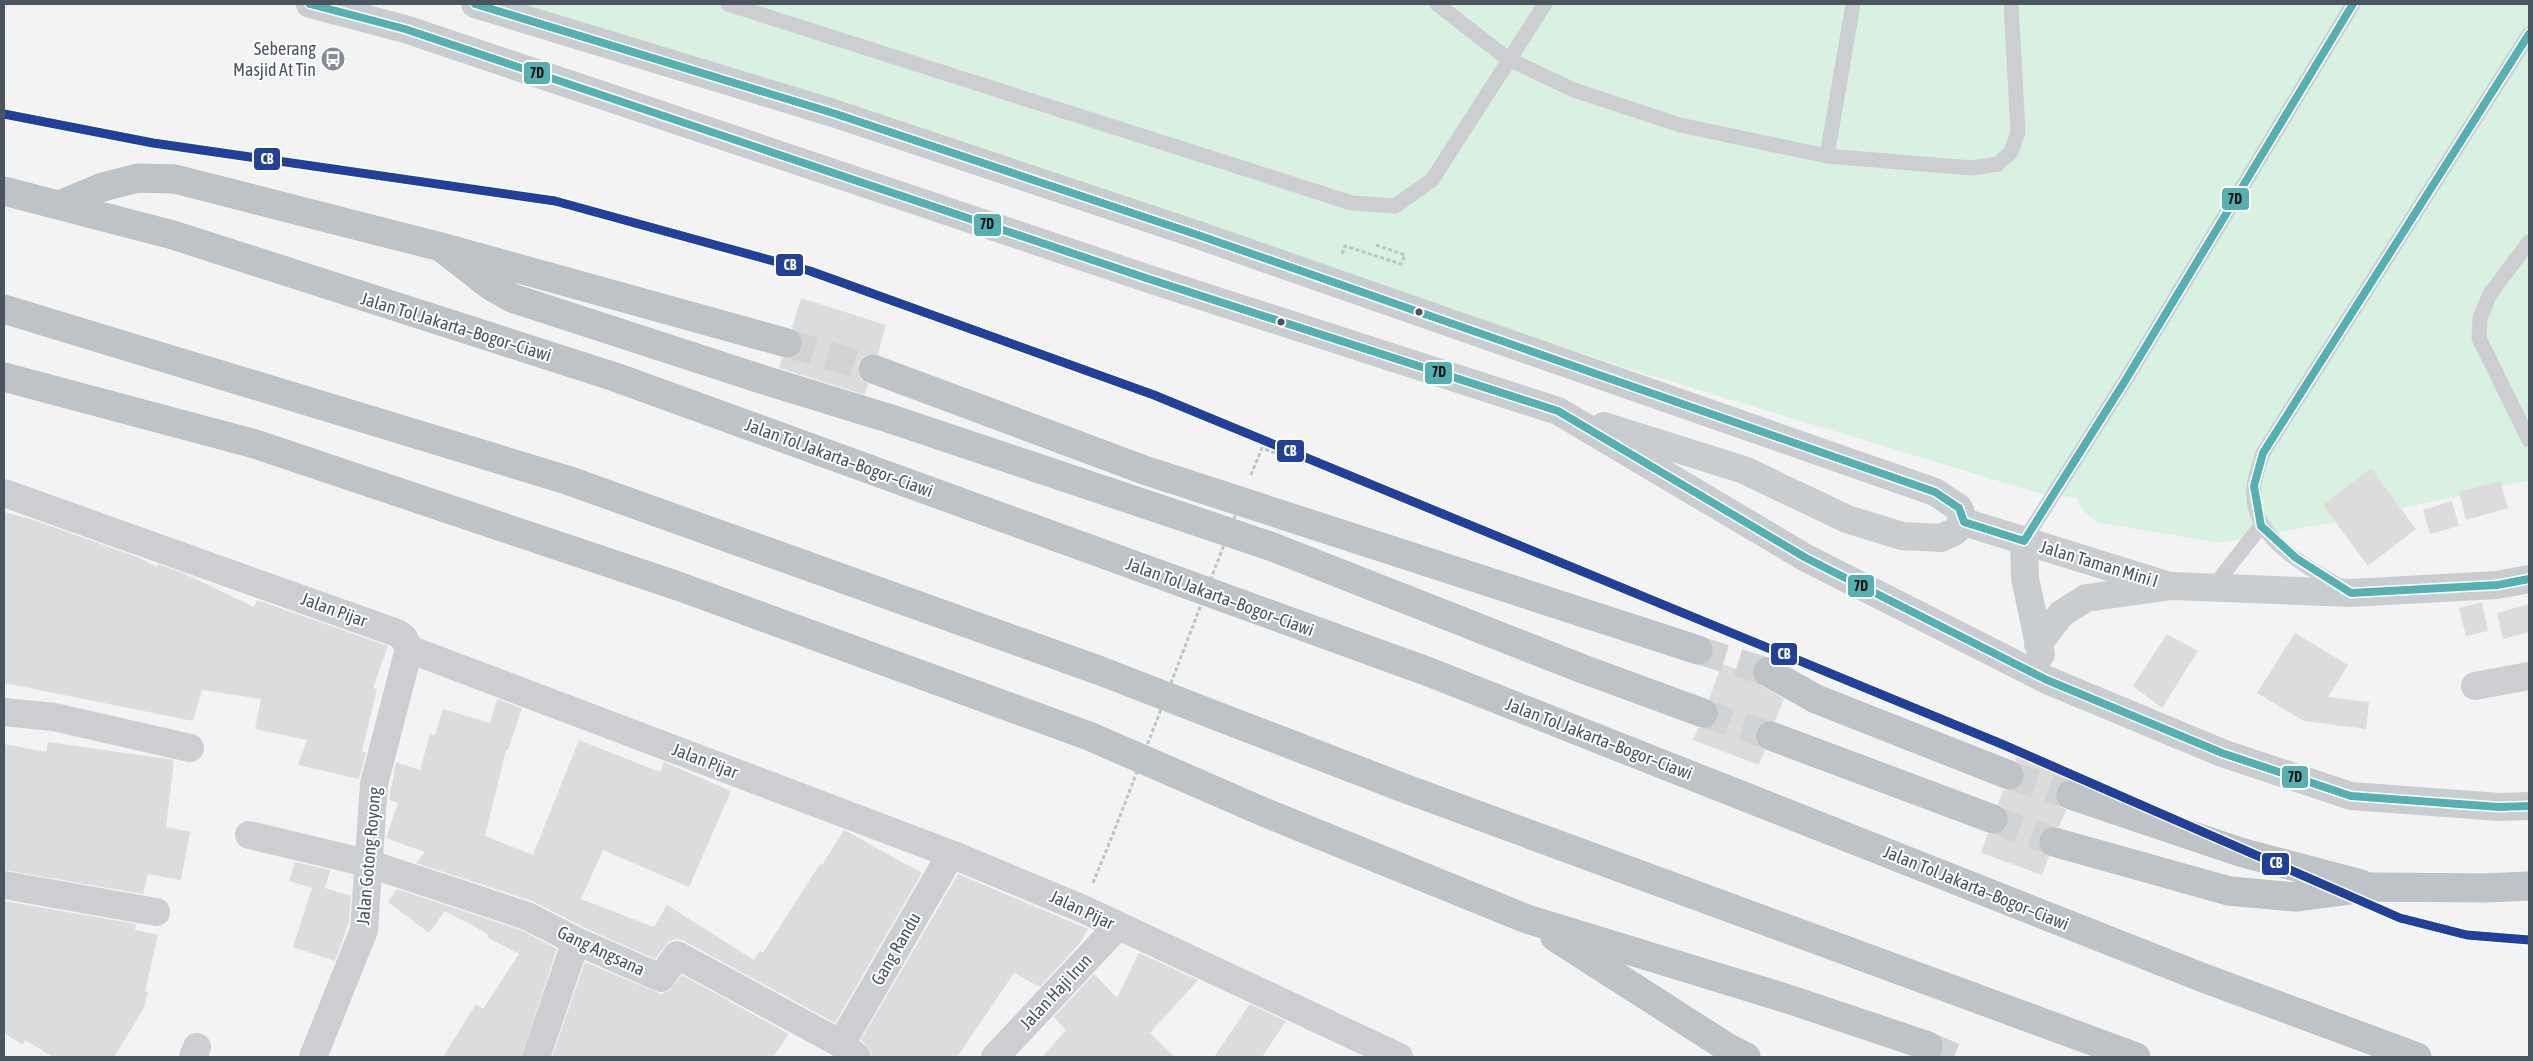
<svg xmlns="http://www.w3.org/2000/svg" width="2533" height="1061" viewBox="0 0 2533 1061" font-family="'Asap Condensed',sans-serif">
<rect width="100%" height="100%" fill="#f3f3f3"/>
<path fill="#d9f1e1" d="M506,4H2529V480L2364,517L2220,543L2099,523L2084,512L2076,498L2038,493L1633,370L1008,163Z"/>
<path fill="#dcdcdd" d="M801,298L886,325L878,354H870L863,357L858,364V371L861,379L868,384L865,395L779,368L782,358H791L798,354L802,348V339L798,332L792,328Z
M2371,468L2416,529L2368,566L2323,505Z
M2500,481L2508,508L2466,520L2459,492Z
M2452,501L2459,526L2430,534L2423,510Z
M4,512L34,520L137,557L157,567L158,564L183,573L254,607L257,600L388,646L373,688L377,689L362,751L366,753L359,779L298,765L307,740L255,729L261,699L202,690L193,721L4,683Z
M2482,602L2488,631L2466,636L2459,608Z
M2529,604V632L2503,639L2497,613Z
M2295,633L2348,665L2328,697L2369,702L2366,729L2304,721L2257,693Z
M2167,634L2198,651L2162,708L2133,686Z
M1722,664L1753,675L1760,685L1784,699L1775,721L1761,724L1756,731V739L1759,746L1765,750L1759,765L1693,740L1698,728H1706L1713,725L1717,719L1718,710L1715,703L1709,699Z
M497,699L522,708L508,750H506L485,836L533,855L579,740L660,772L664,762L731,791L689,887L603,850L581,899L654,927L667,905L754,960L760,951L763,953L820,864L822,865L844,830L922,873L835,1023L684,941L677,939L669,941L655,959L583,927L532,901L416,863L425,852L386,838L398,803L389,800L396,762L420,770L430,734L435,735L443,709L490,723Z
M48,742L174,760L166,827L190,832L181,880L148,874L143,894L4,870V744L46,752Z
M2017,755L2078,777L2077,780H2068L2061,783L2056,790V799L2060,806L2066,810L2059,827H2050L2043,831L2039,837V846L2049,856L2042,875L1981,853L1988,834H1995L2003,831L2008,824V817L2005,809L1998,804L2003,790H2011L2018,787L2024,780V773L2021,766L2015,760Z
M295,862L330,870L325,888L351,896L349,922L335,961L293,947L312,888L289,881Z
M958,874L1088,929L1079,944L1040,987L1014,973L957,1057H872L871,1051L861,1040Z
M397,889L521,930L557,949L521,1057H443L476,1004L483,1009L519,954L487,937L488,934L445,911L429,933L388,902Z
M4,901L136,924L135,930L158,935L145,991L148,992L144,1008L114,1057H53L25,1040L23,1045L4,1033Z
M1139,953L1198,980L1150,1033L1175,1057H1042L1066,1030L1054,1017L1094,974L1117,998Z
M585,962L661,994L669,991L682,975L789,1034L773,1057H552Z
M1250,1004L1286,1021L1262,1057H1214Z"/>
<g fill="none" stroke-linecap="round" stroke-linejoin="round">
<path stroke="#d1d3d5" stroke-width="28" stroke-dasharray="28 14" stroke-linecap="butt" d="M787,343L873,369
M1698,650L1768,672
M1703,713L1771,736
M2009,775L2071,795
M1993,819L2054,842
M1928,1046L1954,1057"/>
<defs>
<path id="highway" d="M4,191L173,235L615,377L1429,672L2201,977L2417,1057
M62,204L103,187L138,178L175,179L441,247L787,343
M441,247L491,286L512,298L761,379L891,419L1270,546L1583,669L1703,713
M4,309L567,480L1098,670L1401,787L2136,1057
M873,369L1144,470L1698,650
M4,377L255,444L678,586L1089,736L1266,813L1527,919L1785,998L1928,1046
M1768,672L1816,699L2009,775
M1771,736L1993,819
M2071,795L2240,852L2361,884
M2054,842L2229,891L2295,897L2372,887L2485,888L2529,886
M1555,937L1728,1048L1746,1057"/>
</defs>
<use href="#highway" stroke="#b8bdc2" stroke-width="29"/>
<path stroke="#bac6c2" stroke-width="3" stroke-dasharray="4 2.5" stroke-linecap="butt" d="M1342,254L1345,246L1401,264L1405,255L1376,245
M1251,475L1262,448L1297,461
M1093,883L1115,829"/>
<path stroke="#ccced1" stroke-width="15" d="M728,4L1352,203L1395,206L1432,180L1545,4
M1437,4L1508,59L1574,90L1680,125L1827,156L1972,168L1998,164L2011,152L2018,132L2011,4
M1827,156L1853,4
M2529,242L2490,294L2480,318L2479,338L2529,440
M2024,541L2125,381L2353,4
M2213,587L2261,526
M2343,588C2306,566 2248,538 2254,486C2255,475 2260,463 2263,453L2529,34"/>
<path stroke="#ccced1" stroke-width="28" d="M4,493L397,633L404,638L409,649L951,854L1083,909L1399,1057
M2475,686L2529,676
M4,712L54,717L190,748
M249,835L367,863L527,916L576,941L661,978L677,955L841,1044L857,1057
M4,885L156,912
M841,1044L951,854
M193,1057L197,1047
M313,1057L364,930L374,784L409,649
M536,1057L576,941
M995,1057L1117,927"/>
<path stroke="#c9cdcf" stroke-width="28" d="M310,4L405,29L1149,279L1558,411L1806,558L2047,680L2222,753L2351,796L2499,807L2529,806
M475,4L833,113L1198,235L1935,492L1959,508L1964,522
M1604,426L1744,470L1847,519L1902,536L1941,538L1954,532L1964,522
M1964,522L2170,586
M2024,541L2025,578L2041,654
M2038,644L2061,614L2086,598L2172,586L2351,593L2497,585L2529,579"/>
<use href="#highway" stroke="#bec3c7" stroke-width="28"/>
<path stroke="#bac6c2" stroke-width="3" stroke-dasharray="4 2.5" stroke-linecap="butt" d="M1115,829L1245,490"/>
<defs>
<path id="bus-1" d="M310,4L405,29L1149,279L1558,411L1806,558L2047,680L2222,753L2351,796L2499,807L2529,806
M475,4L833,113L1198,235L1935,492L1959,508L1964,522L2024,541L2125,381L2353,4
M2529,34L2263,453L2254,486L2261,526L2296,558L2351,593L2497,585L2529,579"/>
</defs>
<use href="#bus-1" stroke="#fff" stroke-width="11"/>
<use href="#bus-1" stroke="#55b1b1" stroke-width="8"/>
<defs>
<path id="rail-1" d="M4,114L153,143L555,201L810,271L1154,395L2004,745L2400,918L2467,935L2529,940"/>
</defs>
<use href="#rail-1" stroke="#fff" stroke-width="12"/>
<use href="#rail-1" stroke="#20409a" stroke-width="9"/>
</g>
<defs>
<symbol id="bus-disc" viewBox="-11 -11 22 22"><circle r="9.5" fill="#858c93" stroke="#fff"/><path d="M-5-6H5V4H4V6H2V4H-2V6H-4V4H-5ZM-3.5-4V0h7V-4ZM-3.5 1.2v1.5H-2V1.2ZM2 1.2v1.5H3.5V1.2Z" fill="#fff"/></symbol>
</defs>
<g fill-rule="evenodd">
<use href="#bus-disc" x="319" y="45" width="28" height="28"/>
</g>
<g fill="#4a555f" stroke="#fff" stroke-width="2">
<circle cx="1419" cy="312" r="4.5"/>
<circle cx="1281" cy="322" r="4.5"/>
</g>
<g text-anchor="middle" stroke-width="4" stroke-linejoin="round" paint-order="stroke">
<g font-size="18" fill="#4a555f" stroke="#fff" text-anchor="end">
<text x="316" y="55">Seberang<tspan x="316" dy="21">Masjid At Tin</tspan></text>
</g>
<g font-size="18" fill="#4a555f" stroke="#fff">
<text transform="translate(456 327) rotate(17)" y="6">Jalan Tol Jakarta–Bogor–Ciawi</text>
<text transform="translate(839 458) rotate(20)" y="6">Jalan Tol Jakarta–Bogor–Ciawi</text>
<text transform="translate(2099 564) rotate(17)" y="6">Jalan Taman Mini I</text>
<text transform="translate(1220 597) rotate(20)" y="6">Jalan Tol Jakarta–Bogor–Ciawi</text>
<text transform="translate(334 610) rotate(20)" y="6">Jalan Pijar</text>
<text transform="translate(1599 739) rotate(21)" y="6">Jalan Tol Jakarta–Bogor–Ciawi</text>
<text transform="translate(705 761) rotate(21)" y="6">Jalan Pijar</text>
<text transform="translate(369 856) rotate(-85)" y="6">Jalan Gotong Royong</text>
<text transform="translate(1976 888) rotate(22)" y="6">Jalan Tol Jakarta–Bogor–Ciawi</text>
<text transform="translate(1082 910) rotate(25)" y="6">Jalan Pijar</text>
<text transform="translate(896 949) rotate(-60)" y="6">Gang Randu</text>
<text transform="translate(601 951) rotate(25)" y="6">Gang Angsana</text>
<text transform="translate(1056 992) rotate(-47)" y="6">Jalan Haji Irun</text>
</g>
</g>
<g stroke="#fff" stroke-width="2">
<rect x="523" y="61" width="28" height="24" rx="5" fill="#55b1b1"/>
<rect x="253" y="147" width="28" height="24" rx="5" fill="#20409a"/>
<rect x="2221" y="187" width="29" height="24" rx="5" fill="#55b1b1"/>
<rect x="973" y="213" width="29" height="24" rx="5" fill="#55b1b1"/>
<rect x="775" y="253" width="29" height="24" rx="5" fill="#20409a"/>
<rect x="1424" y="361" width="29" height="24" rx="5" fill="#55b1b1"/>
<rect x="1276" y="439" width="29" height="24" rx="5" fill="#20409a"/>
<rect x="1847" y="574" width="28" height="24" rx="5" fill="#55b1b1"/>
<rect x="1770" y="642" width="28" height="24" rx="5" fill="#20409a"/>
<rect x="2281" y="765" width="28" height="24" rx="5" fill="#55b1b1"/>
<rect x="2261" y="852" width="29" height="24" rx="5" fill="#20409a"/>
</g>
<g font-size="14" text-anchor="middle" font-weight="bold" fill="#fff">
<text x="267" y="164">CB</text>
<text x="790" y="270">CB</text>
<text x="1290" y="456">CB</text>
<text x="1784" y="659">CB</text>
<text x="2276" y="868">CB</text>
</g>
<g font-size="14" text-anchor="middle" font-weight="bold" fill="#111">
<text x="537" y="78">7D</text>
<text x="2235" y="204">7D</text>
<text x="987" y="229">7D</text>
<text x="1439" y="377">7D</text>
<text x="1861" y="591">7D</text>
<text x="2295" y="782">7D</text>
</g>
<rect width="2533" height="1061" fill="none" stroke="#4a555f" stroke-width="10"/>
</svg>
